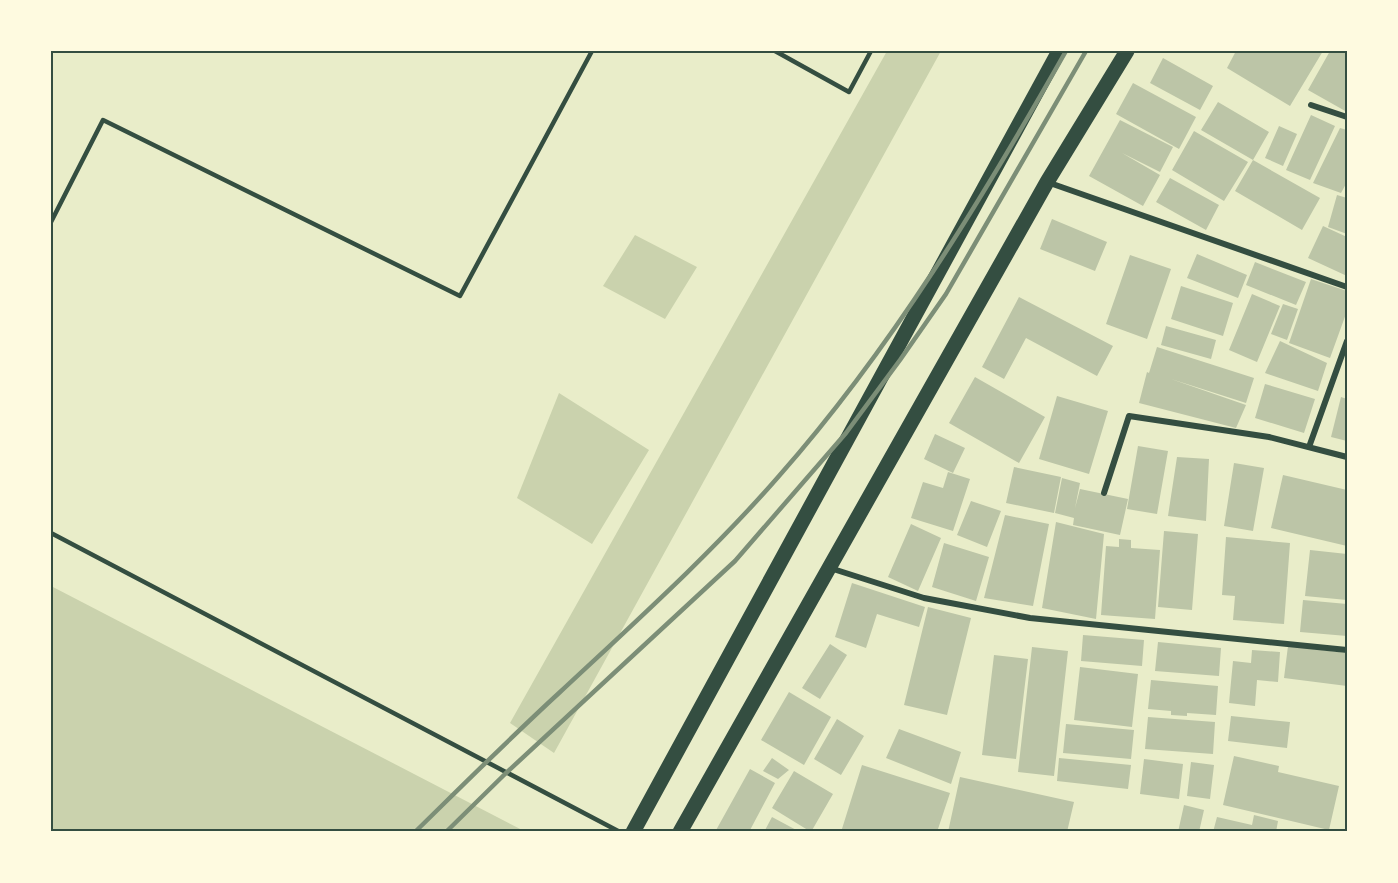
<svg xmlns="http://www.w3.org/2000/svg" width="1398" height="883" viewBox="0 0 1398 883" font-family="'IBM Plex Serif',serif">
<rect width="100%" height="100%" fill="#e9edc9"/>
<path fill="#cad2ad" d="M887,51H941L554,753L510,723Z
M635,235L697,267L665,319L603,286Z
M559,393L649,450L592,544L517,498Z
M51,586L526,832H51Z"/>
<path fill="#bcc5a7" d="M1236,51H1323L1290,106L1227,68Z
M1330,51H1347V112L1308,90Z
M1163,58L1213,86L1200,110L1150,83Z
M1133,83L1196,117L1179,149L1116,114Z
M1218,102L1269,132L1253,160L1201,130Z
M1311,115L1335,126L1310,180L1286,170Z
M1120,120L1173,147L1160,172L1122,153L1160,175L1143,206L1089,176Z
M1279,126L1297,134L1283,166L1265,158Z
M1340,128L1347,130V182L1341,193L1313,183Z
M1194,131L1248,162L1224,201L1172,170Z
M1253,160L1320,198L1302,230L1235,191Z
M1170,178L1219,205L1206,230L1156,202Z
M1337,195L1347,198V234L1328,227Z
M1052,219L1107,242L1095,271L1040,249Z
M1323,226L1347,237V276L1308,258Z
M1197,254L1247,275L1238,298L1187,278Z
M1130,255L1171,269L1147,339L1106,324Z
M1255,262L1306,282L1296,305L1246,285Z
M1311,279L1347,291V311L1330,358L1289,343Z
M1181,286L1233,303L1223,336L1171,319Z
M1252,294L1280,306L1257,362L1229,350Z
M1019,297L1113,346L1097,376L1026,338L1004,379L982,367Z
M1283,304L1298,309L1287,340L1271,334Z
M1166,326L1216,340L1211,359L1161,345Z
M1280,341L1327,363L1318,391L1265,373Z
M1157,347L1254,378L1246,403L1171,379L1246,405L1236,428L1139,403L1147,372L1149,373Z
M975,377L1045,417L1019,463L949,423Z
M1265,384L1315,399L1304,433L1255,418Z
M1057,396L1108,411L1089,474L1039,459Z
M1341,397L1347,399V441L1331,437Z
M935,434L965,448L953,473L924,459Z
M1138,446L1168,451L1157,514L1127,509Z
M1177,457L1209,459L1206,521L1168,516Z
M1234,463L1264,468L1253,531L1224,526Z
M1014,467L1061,477L1054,513L1006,503Z
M948,472L970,479L953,531L911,518L923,482L943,488Z
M1283,475L1347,490V546L1271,528Z
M1062,478L1080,483L1075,508L1080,489L1128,499L1120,535L1073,525L1074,518L1055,513Z
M971,501L1001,511L987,547L957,535Z
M1005,515L1049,524L1033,606L984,598Z
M1056,522L1104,534L1096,619L1042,608Z
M911,524L941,538L918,591L888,577Z
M1164,531L1198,534L1192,610L1158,607Z
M1226,537L1290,543L1284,624L1233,620L1235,596L1222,595Z
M1119,539L1131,540V548L1160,550L1155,619L1101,615L1106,546L1119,547Z
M944,543L989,557L976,601L932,587Z
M1310,550L1347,554V600L1305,596Z
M852,583L925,607L919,627L877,614L866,648L835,637Z
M1303,600L1347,604V636L1300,632Z
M928,607L971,618L947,715L904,705Z
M1083,635L1144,640L1142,666L1081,661Z
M1158,642L1221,648L1219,676L1155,671Z
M830,644L847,655L820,699L802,688Z
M1288,646L1347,653V686L1284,678Z
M1032,647L1068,651L1054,776L1018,772Z
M1252,650L1280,652L1278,682L1257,680L1255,706L1229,703L1233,661L1251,663Z
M994,655L1028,659L1016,759L982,755Z
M1080,667L1138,674L1132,727L1074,720Z
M1151,680L1218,686L1216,715L1187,713V716L1171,715V711L1148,709Z
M789,692L831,717L804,765L761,740Z
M1231,716L1290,722L1287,748L1228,741Z
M1148,717L1215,722L1213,754L1145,749Z
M837,719L864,736L841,775L814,759Z
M1066,724L1134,730L1131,759L1063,753Z
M899,729L961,752L951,784L886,758Z
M1234,756L1279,766L1278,772L1339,786L1329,830L1223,805Z
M772,758L789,770L778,779L763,771Z
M1059,758L1131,765L1128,789L1057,781Z
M1144,759L1183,764L1179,799L1140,794Z
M1191,762L1214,765L1210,799L1187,796Z
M862,765L950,793L937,832H841Z
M750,769L775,783L749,832H715Z
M794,771L833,794L811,832L772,808Z
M960,777L1074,802L1067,832H948Z
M1184,805L1204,810L1199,832H1178Z
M1254,815L1278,821L1276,832H1213L1217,817L1252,825Z
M772,817L800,832H764Z"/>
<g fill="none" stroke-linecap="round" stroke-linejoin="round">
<path stroke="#344e41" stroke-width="4.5" d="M775,51L849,92L871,51
M51,222L103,120L460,296L592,51
M51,533L620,832"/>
<path stroke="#344e41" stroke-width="6" d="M1311,105L1347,117
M1047,182L1347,287
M1309,447L1347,341
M1104,493L1129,416L1269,437L1347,457
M830,568L924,598L1030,618L1347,650"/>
<path stroke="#344e41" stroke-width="15" d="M633,832L1059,51
M680,832L1047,182L1127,51"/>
<path stroke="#7c8e77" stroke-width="4.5" d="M415,832C463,785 510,738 559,693C634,623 711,554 779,476C892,348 982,199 1066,51
M446,832L505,774L735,561L846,433L900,360L946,294L1086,51"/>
</g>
<rect width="1398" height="883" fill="none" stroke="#fefae0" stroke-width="105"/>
<rect x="52" y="52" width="1294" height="778" fill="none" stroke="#344e41" stroke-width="2"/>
</svg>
